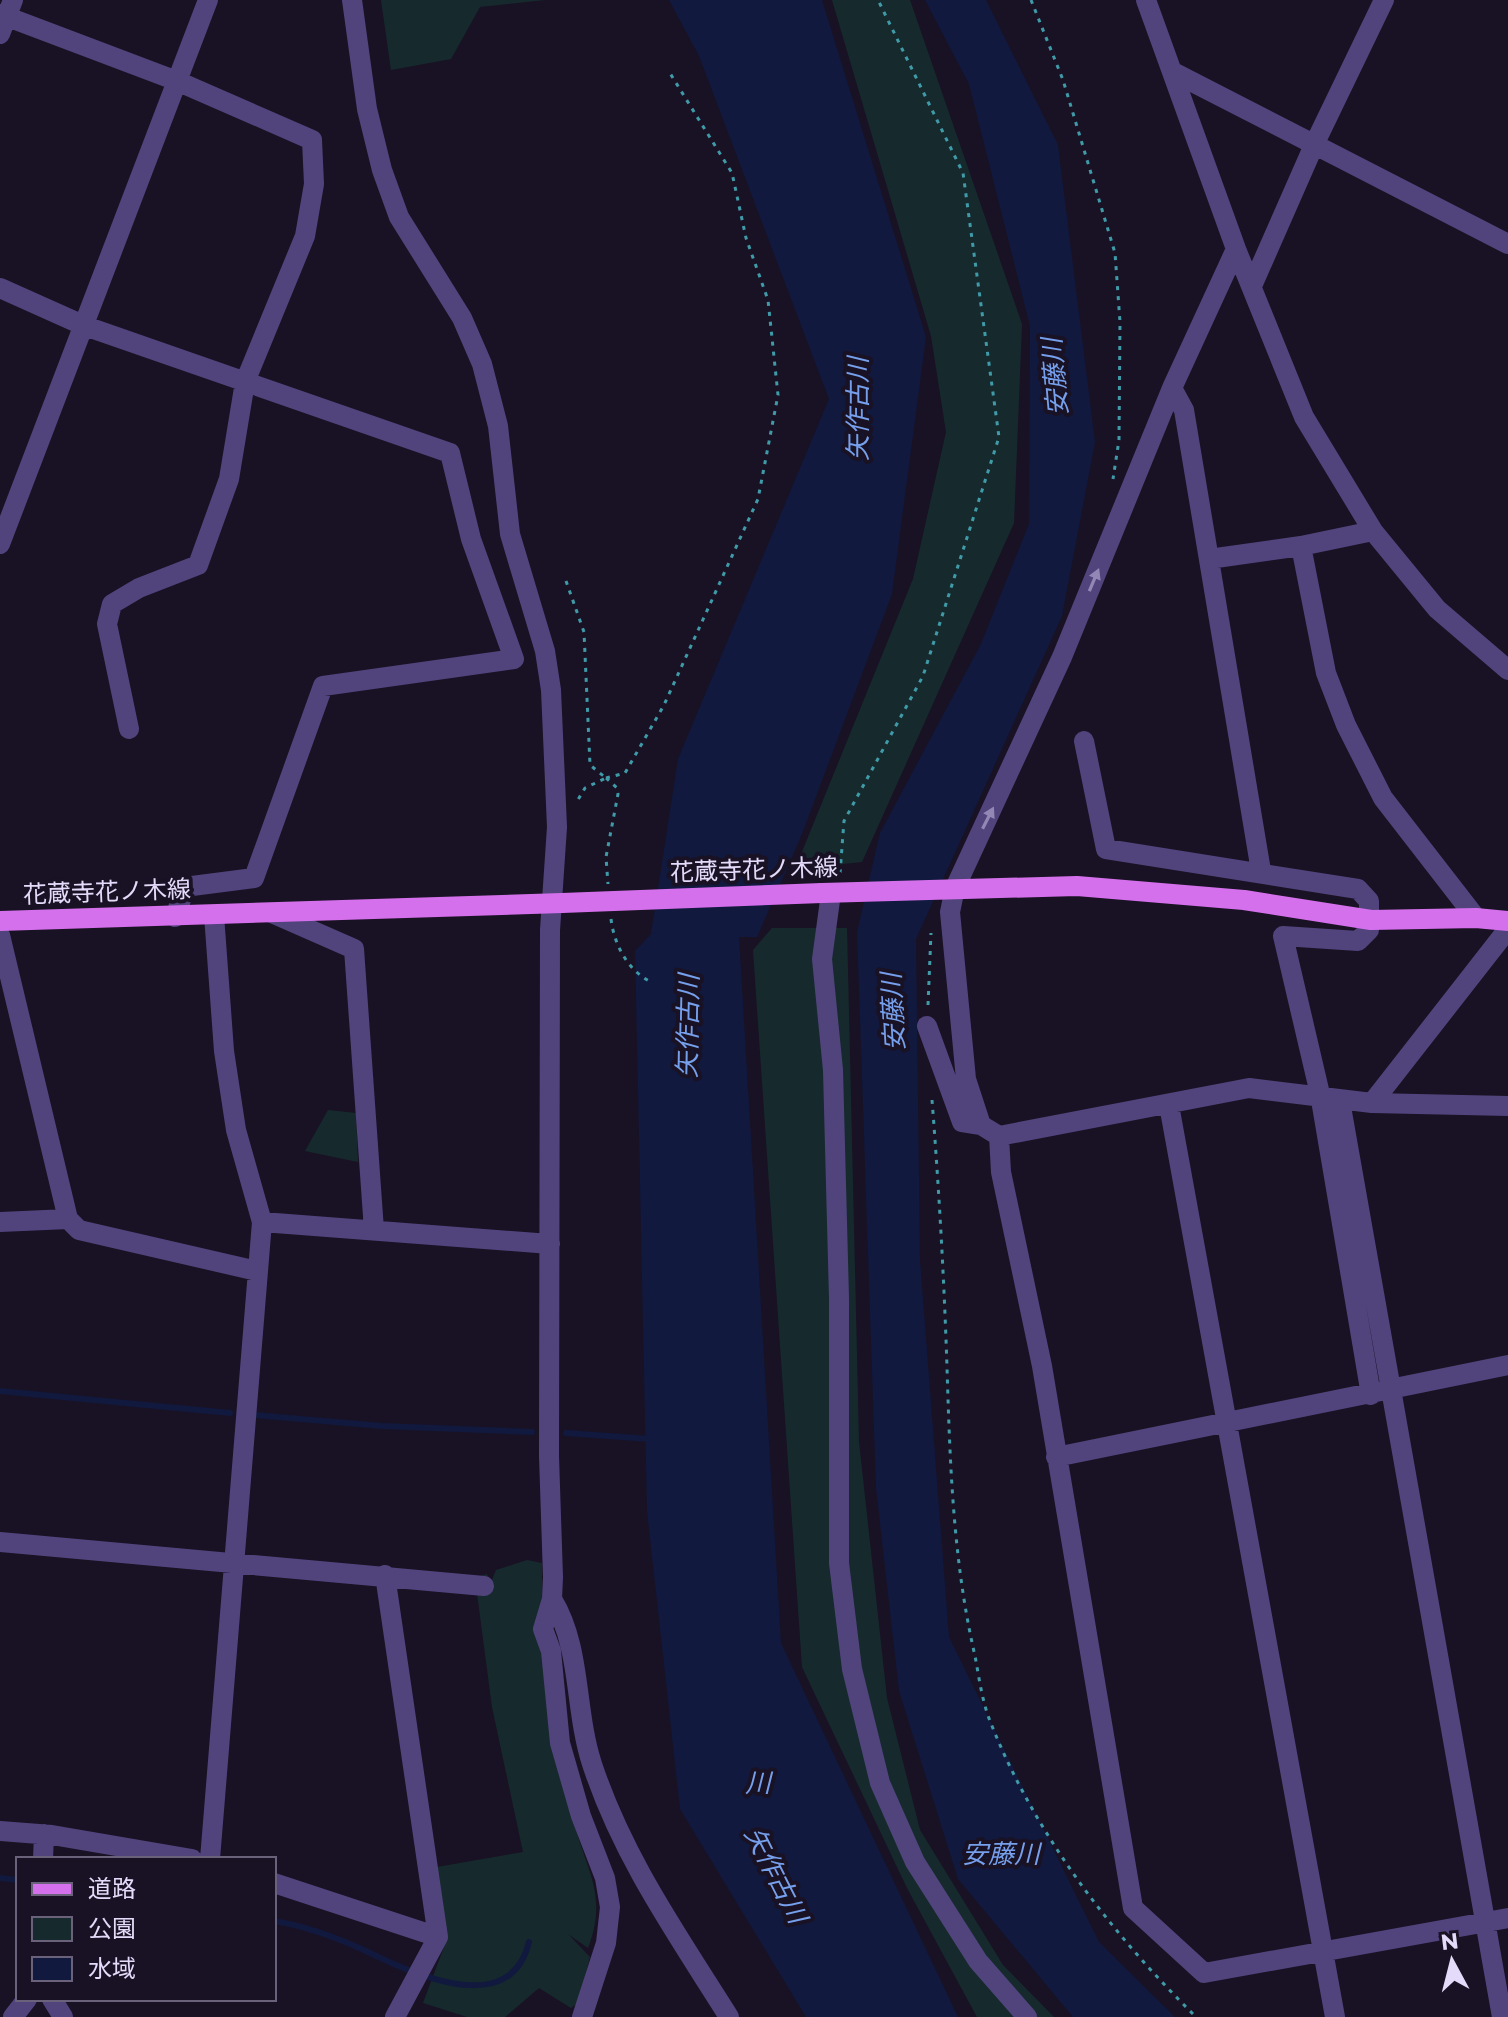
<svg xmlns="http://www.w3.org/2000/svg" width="1508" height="2017" viewBox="0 0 1508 2017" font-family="Montserrat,'Noto Sans JP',sans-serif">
<rect width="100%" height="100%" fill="#191224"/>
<path fill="#162a2e" d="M381,0H545L480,7L451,59L391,70Z
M832,0H910L1022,324L1014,523L862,862L795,869L913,579L946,432L931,336Z
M772,928H847L859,1442L887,1698L920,1830L1003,1965L1054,2017H977L907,1888L802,1667L753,950Z
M328,1110L356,1113L358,1162L305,1151Z
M527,1560L542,1563C541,1645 557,1732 572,1812C582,1866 610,1891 588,1948L568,1934L590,1957L578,2003L571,2008L539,1988L505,2017H467L423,2003L447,1939L437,1867L523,1852L492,1707L475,1578L487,1574L490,1585L496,1570Z"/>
<path fill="#11193e" d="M669,0H822L926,337L892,594L802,834L757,937H739L781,1643L958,2017H806L680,1809L647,1511L635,951L651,934L678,759L829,399L699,56Z
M925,0H986L1058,145L1095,442L1062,616L916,939L920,1260L949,1637L1099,1942L1175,2017H1073L958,1879L899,1691L876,1488L857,932L880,833L981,644L1029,524L1030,326L969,84Z"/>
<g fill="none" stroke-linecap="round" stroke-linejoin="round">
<path stroke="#11193e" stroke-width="6" d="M0,1391L230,1413
M253,1415L382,1426L532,1432
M566,1433L650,1439
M0,1878L18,1880
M274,1921C306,1926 338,1938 368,1952C419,1977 511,2017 529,1942"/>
<path stroke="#409ba9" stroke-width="3" stroke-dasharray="4 6" stroke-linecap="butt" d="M1031,0L1063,80L1115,253L1120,322L1119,440L1113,479
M566,581L584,632L590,765L606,778L585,788L576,803
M606,778L625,773L664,705L758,499L778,395L768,300L746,238L732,173L668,70
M606,778L617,788L618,794L606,857L608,884
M840,873L844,821L923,676L999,437L963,173L878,0
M611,919C614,944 627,969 649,981
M928,1005L931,933
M932,1100C939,1189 944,1278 947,1367C950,1464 953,1561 975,1656C979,1677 982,1701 990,1721C1034,1833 1110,1932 1196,2017"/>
<path stroke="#51447d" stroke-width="20" d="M352,0L367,109L382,170L399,217L462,318L482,364L498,426L510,534L545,651L551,690L557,827L550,930L549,1456L553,1577L552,1599L543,1629L551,1651L560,1743L581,1816L605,1878L610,1907L606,1943L582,2017
M1146,0L1236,249L1304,417L1373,531L1437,609L1508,670
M0,14L177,81L312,140L314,184L305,236L245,382L229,479L198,565L139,588L112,604L107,624L129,729
M0,34L13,0
M1173,72L1508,244
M1236,249L1172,388L1062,657L955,888L950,912L966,1079L981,1125L999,1136L1249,1088L1372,1103L1508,1106
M1252,286L1314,145L1384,0
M0,288L85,326L450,453L471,539L514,659L323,686L254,878L192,886L184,891L175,917
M1172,388L1184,410L1261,871
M0,544L208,0
M1301,546L1326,673L1346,725L1383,798L1476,918
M1209,559L1301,546L1373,531
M1084,741L1106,849L1358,889L1369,901V930L1358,941L1283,936L1320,1094L1371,1395
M831,893L822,959L833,1070L839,1298V1563L852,1669L880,1783L915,1862L978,1961L1027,2017
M272,913L354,949L374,1230
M0,935L68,1219L79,1230L257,1271
M927,1026L962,1122L981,1125
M1340,1101L1502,2017
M1372,1103L1508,929
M1169,1105L1335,2017
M999,1136L1001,1172L1042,1366L1133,1908L1204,1973L1508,1918
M0,1222L68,1219
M262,1222L550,1244
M1056,1457L1508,1365
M0,1542L484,1586
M385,1575L438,1937L395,2017
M552,1599C582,1648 574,1709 592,1764C623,1858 677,1934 729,2017
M0,1831L52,1835L192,1859
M43,1859L44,1834
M210,1859L262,1222L236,1130L224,1051L214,915
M274,1883L438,1937
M52,1999L63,2017
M13,2017L27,1999"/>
<path stroke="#d570ec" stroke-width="20" d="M822,893L1077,886L1244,900L1371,920L1476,918L1508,921
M0,921L562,903"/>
<path stroke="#d570ec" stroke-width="20" d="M562,903L822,893"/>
</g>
<defs><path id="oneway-solid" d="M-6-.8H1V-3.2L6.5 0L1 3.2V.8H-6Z" transform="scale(2)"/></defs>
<g fill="#9388b5">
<use href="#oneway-solid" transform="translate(1094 580) rotate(-67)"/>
<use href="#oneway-solid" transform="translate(988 818) rotate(-63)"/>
</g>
<g text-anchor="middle" stroke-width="8" stroke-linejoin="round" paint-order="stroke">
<g font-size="24" fill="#e4dbfa" stroke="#191224">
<text transform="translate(754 870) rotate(-2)" y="8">花蔵寺花ノ木線</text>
<text transform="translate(107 892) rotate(-2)" y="8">花蔵寺花ノ木線</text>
</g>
<g font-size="26" font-style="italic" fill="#769fec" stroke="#191224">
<text transform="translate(1055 377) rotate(-95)" y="9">安藤川</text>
<text transform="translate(858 409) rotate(-90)" y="9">矢作古川</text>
<text transform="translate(893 1012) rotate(-93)" y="9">安藤川</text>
<text transform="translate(688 1026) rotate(-89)" y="9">矢作古川</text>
<text x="758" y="1792">川</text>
<text x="1001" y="1863">安藤川</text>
<text transform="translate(776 1875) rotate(63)" y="9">矢作古川</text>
</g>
</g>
<rect x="16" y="1857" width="260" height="144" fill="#191224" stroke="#6a627a" stroke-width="2"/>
<rect x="32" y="1883" width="40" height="12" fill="#d570ec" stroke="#6a627a" stroke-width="2"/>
<text x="88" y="1897" font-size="24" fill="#e4dbfa">道路</text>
<rect x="32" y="1917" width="40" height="24" fill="#162a2e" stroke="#6a627a" stroke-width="2"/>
<text x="88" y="1937" font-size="24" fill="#e4dbfa">公園</text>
<rect x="32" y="1957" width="40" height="24" fill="#11193e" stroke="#6a627a" stroke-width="2"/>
<text x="88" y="1977" font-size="24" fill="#e4dbfa">水域</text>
<g transform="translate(1452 1961) rotate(353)" stroke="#191224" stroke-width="6" paint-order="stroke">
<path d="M0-6L14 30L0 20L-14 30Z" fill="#e4dbfa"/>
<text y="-12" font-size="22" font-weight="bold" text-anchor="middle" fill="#e4dbfa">N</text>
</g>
</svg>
